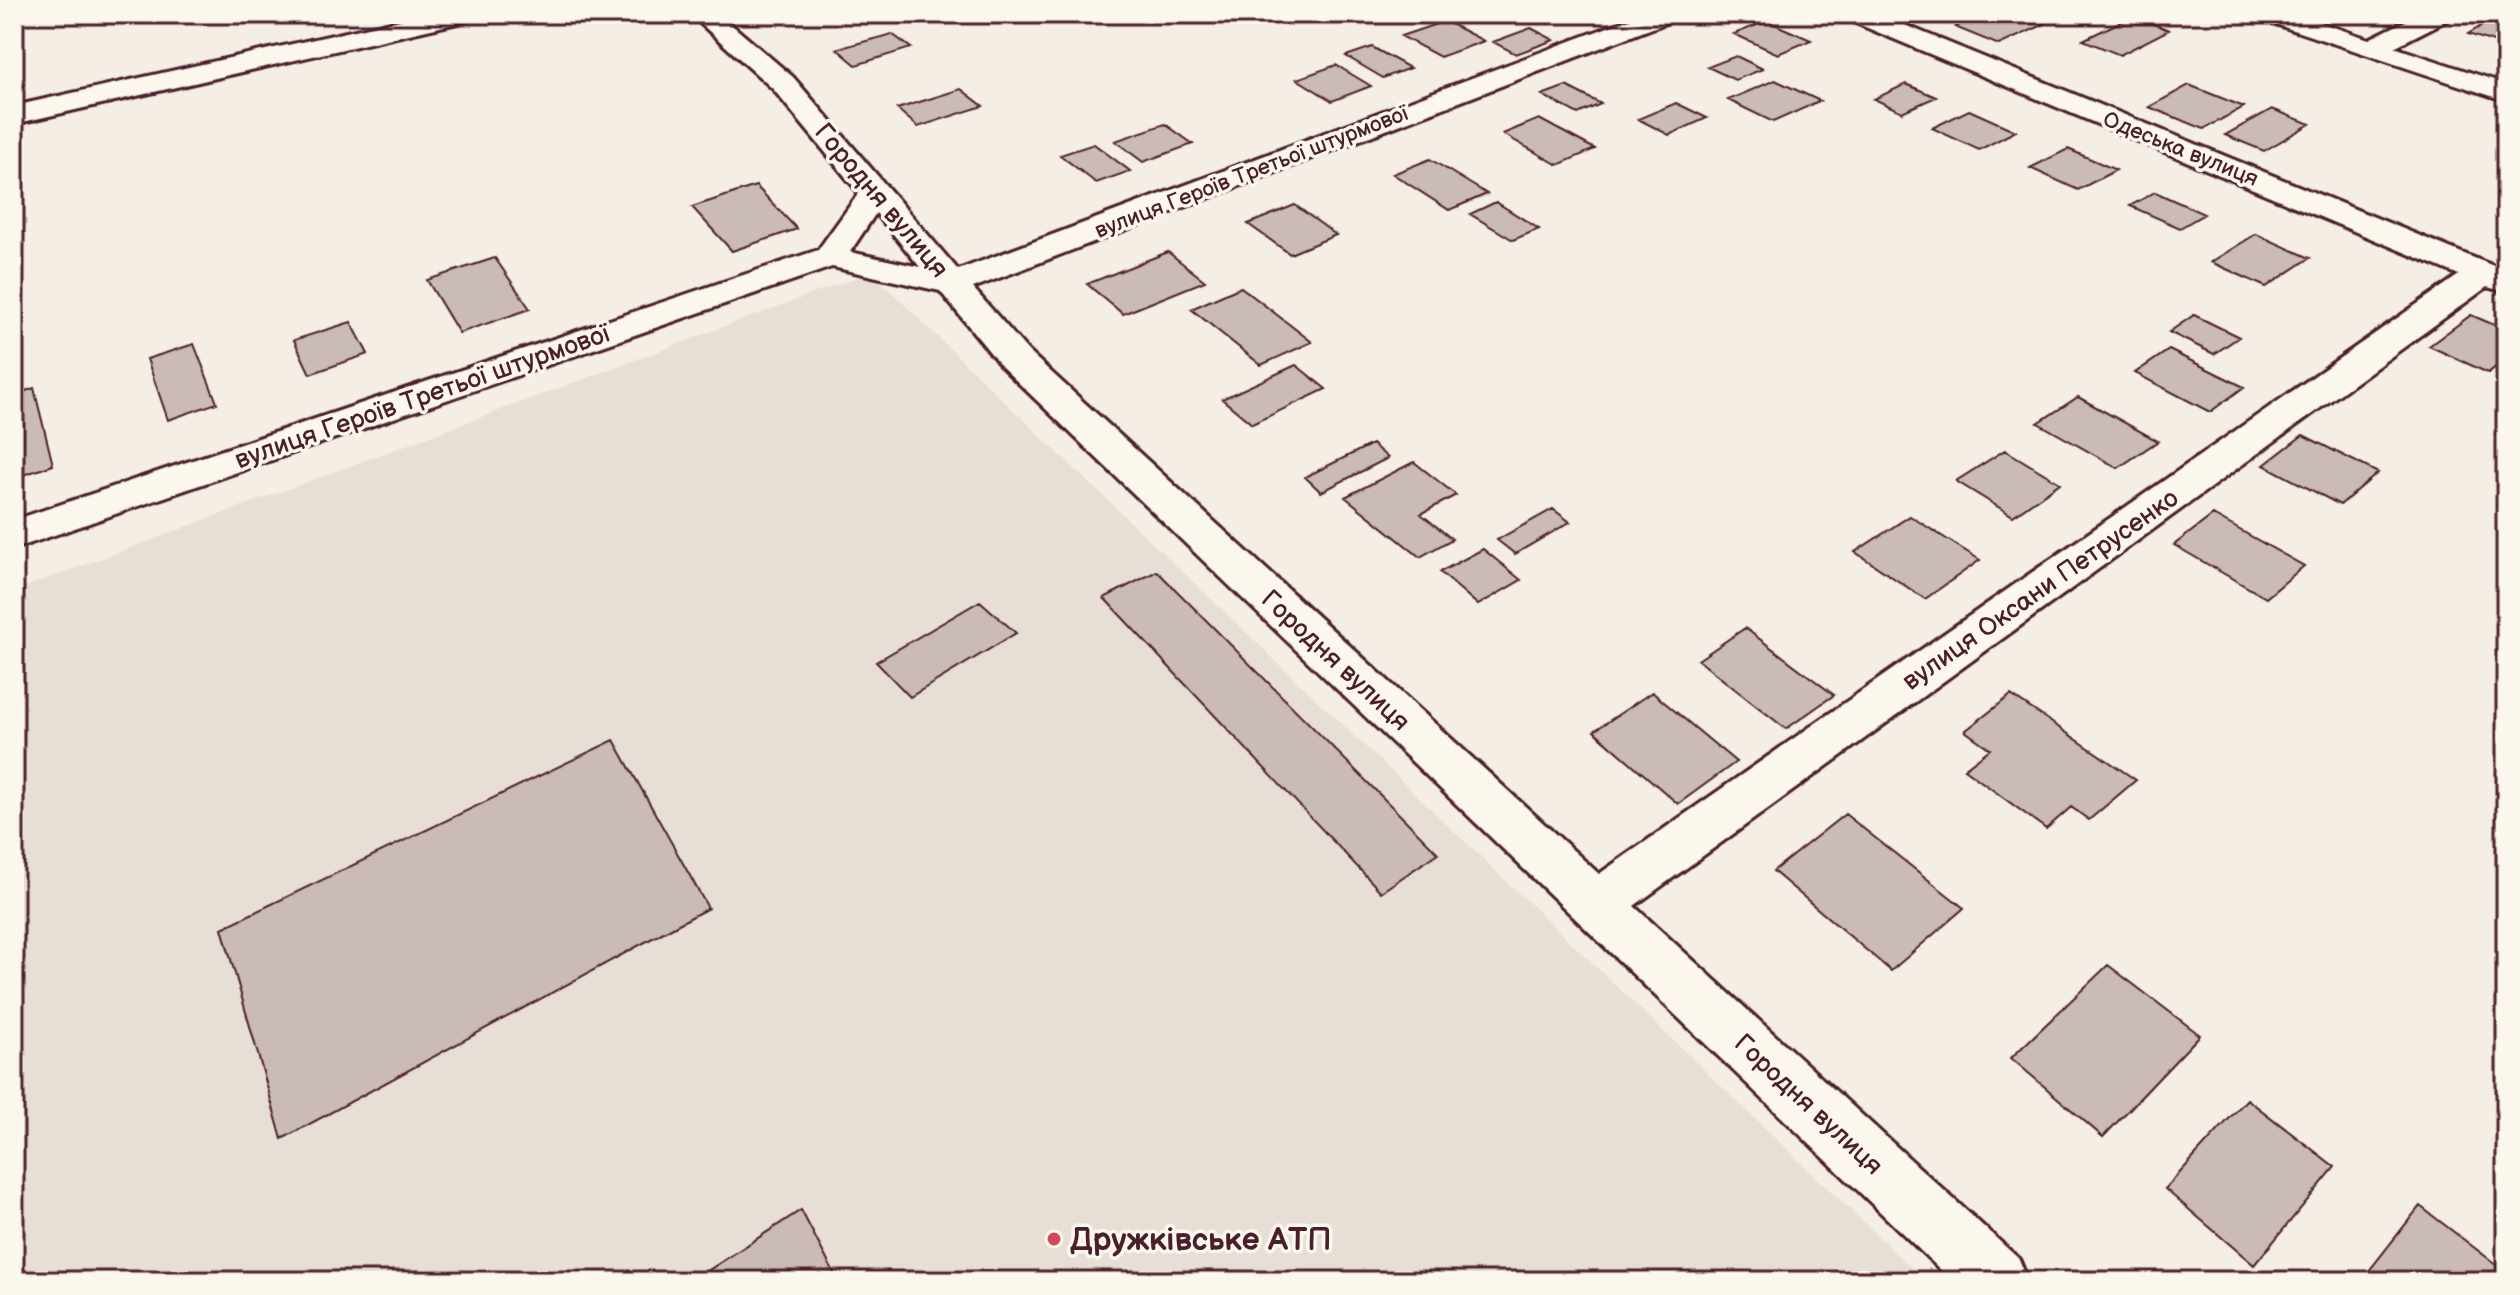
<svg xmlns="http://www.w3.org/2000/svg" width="2520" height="1295" viewBox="0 0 2520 1295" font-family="'Balsamiq Sans',sans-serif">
<rect width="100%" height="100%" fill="#f4eee4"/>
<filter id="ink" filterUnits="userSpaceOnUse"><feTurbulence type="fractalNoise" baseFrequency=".0125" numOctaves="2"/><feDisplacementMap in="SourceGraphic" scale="16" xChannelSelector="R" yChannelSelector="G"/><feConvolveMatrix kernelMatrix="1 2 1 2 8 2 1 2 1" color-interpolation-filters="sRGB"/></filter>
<g filter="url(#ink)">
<path fill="#e7dfd6" d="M871,272L1031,427L1925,1281H14V591Z"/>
<path fill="#cabbb6" stroke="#4a1f2b" stroke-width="2" d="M1985,14H2018L2045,24L1999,45L1955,27Z
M2132,16L2169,30L2120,55L2083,40Z
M1445,21L1484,41L1440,57L1401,36Z
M1767,21L1811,40L1778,54L1734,34Z
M2490,21L2506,27V46L2468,34Z
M1531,28L1554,40L1516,54L1493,42Z
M892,34L911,48L856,65L837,49Z
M1372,47L1410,68L1383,78L1346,56Z
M1736,56L1763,69L1735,80L1708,67Z
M1336,65L1371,86L1332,101L1297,79Z
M1775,80L1820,101L1773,122L1728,100Z
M1906,84L1936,97L1902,112L1874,99Z
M2189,85L2244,107L2204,129L2149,107Z
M1566,86L1601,104L1578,114L1542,95Z
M961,89L983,106L918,127L897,109Z
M1676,103L1707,118L1669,135L1638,119Z
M2272,109L2310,124L2264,151L2225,135Z
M1969,110L2016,131L1979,150L1932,128Z
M1539,119L1595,149L1558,165L1503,134Z
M1165,124L1193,144L1143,162L1115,141Z
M1094,144L1130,171L1096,183L1060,155Z
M2068,149L2116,170L2078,190L2030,168Z
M1430,159L1487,194L1449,210L1393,174Z
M756,186L797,229L732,251L692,207Z
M2155,192L2204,214L2180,228L2130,206Z
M1496,202L1539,229L1513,240L1470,214Z
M1295,205L1336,235L1290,254L1248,224Z
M2256,234L2310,258L2266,287L2211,262Z
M1168,252L1205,281L1123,314L1087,284Z
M495,258L530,309L459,333L427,280Z
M1241,287L1312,342L1261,365L1191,309Z
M2194,315L2239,337L2214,354L2169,332Z
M2471,315L2506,330V359L2488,373L2429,346Z
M351,322L368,354L310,374L294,340Z
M194,344L217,403L168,420L147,359Z
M2169,350L2244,387L2210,412L2135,373Z
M1296,365L1326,389L1252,424L1222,399Z
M34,388L53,465L14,478V395Z
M2078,397L2158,441L2118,468L2038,423Z
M2303,435L2378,473L2340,505L2264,465Z
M1372,444L1388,458L1321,492L1305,477Z
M2005,450L2060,483L2013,516L1956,481Z
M1414,462L1456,495L1421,514L1452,539L1420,557L1345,497Z
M1553,509L1570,522L1515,554L1497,540Z
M2213,515L2304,566L2266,598L2174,545Z
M1910,516L1980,560L1925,599L1855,552Z
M1483,549L1521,580L1478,605L1440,572Z
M1157,571L1438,853L1381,892L1104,598Z
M980,601L1016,633L910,697L876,662Z
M1745,628L1834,695L1786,729L1698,660Z
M1652,692L1736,762L1678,804L1594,731Z
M2011,695L2136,780L2089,820L2071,807L2046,829L1964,769L1990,749L1965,731Z
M614,740L708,908L282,1139L222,928Z
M1845,814L1964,908L1891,971L1773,871Z
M2108,965L2200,1035L2103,1137L2011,1058Z
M2247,1099L2335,1167L2254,1265L2165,1189Z
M2420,1206L2506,1272V1281H2361Z
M801,1210L838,1281H692Z"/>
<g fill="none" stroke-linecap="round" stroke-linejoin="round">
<defs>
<path id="street" d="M427,14H475L471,19L462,22L14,124V106Z
M690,14H719L793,77L958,270L1643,14H1680L1676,19L973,288L1028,351L1599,874L2459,275L1846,19L1842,14H1878L2506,271V292L2487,287L1634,906L2019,1259L2028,1281H1952L1002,367L940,291L832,267L14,549V520L818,250L859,193L773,89ZM876,213L920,267L850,252Z
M2256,14H2295L2369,39L2420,14H2453L2449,19L2394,47L2506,84V101L2260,19Z"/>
</defs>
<use href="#street" stroke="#4a1f2b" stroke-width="6"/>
<use href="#street" fill="#fbf7ec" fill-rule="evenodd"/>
</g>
</g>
<circle fill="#d1495b" stroke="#fbf7ec" stroke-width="3" cx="1054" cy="1239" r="8"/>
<g text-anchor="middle" stroke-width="7" stroke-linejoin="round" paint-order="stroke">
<g font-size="22" fill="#4a1f2b" stroke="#fbf7ec">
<text transform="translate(2181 148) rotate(22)" y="8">Одеська вулиця</text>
<text transform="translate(1251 171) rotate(-21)" y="8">вулиця Героїв Третьої штурмової</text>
</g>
<g font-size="26" fill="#4a1f2b" stroke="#fbf7ec">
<text transform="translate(882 200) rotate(50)" y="9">Городня вулиця</text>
<text transform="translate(422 396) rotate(-19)" y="9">вулиця Героїв Третьої штурмової</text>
<text transform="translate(2040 589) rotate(-35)" y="9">вулиця Оксани Петрусенко</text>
<text transform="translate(1336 660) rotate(43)" y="9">Городня вулиця</text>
<text transform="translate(1809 1104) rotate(43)" y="9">Городня вулиця</text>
</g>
<g font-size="32" font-weight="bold" fill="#4a1f2b" stroke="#fbf7ec" text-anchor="start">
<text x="1070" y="1250">Дружківське АТП</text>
</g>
</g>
<rect width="2520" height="1295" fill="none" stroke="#fbf7ec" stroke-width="48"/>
<rect x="24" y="24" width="2472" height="1247" fill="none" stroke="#4a1f2b" stroke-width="3" filter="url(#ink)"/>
</svg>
